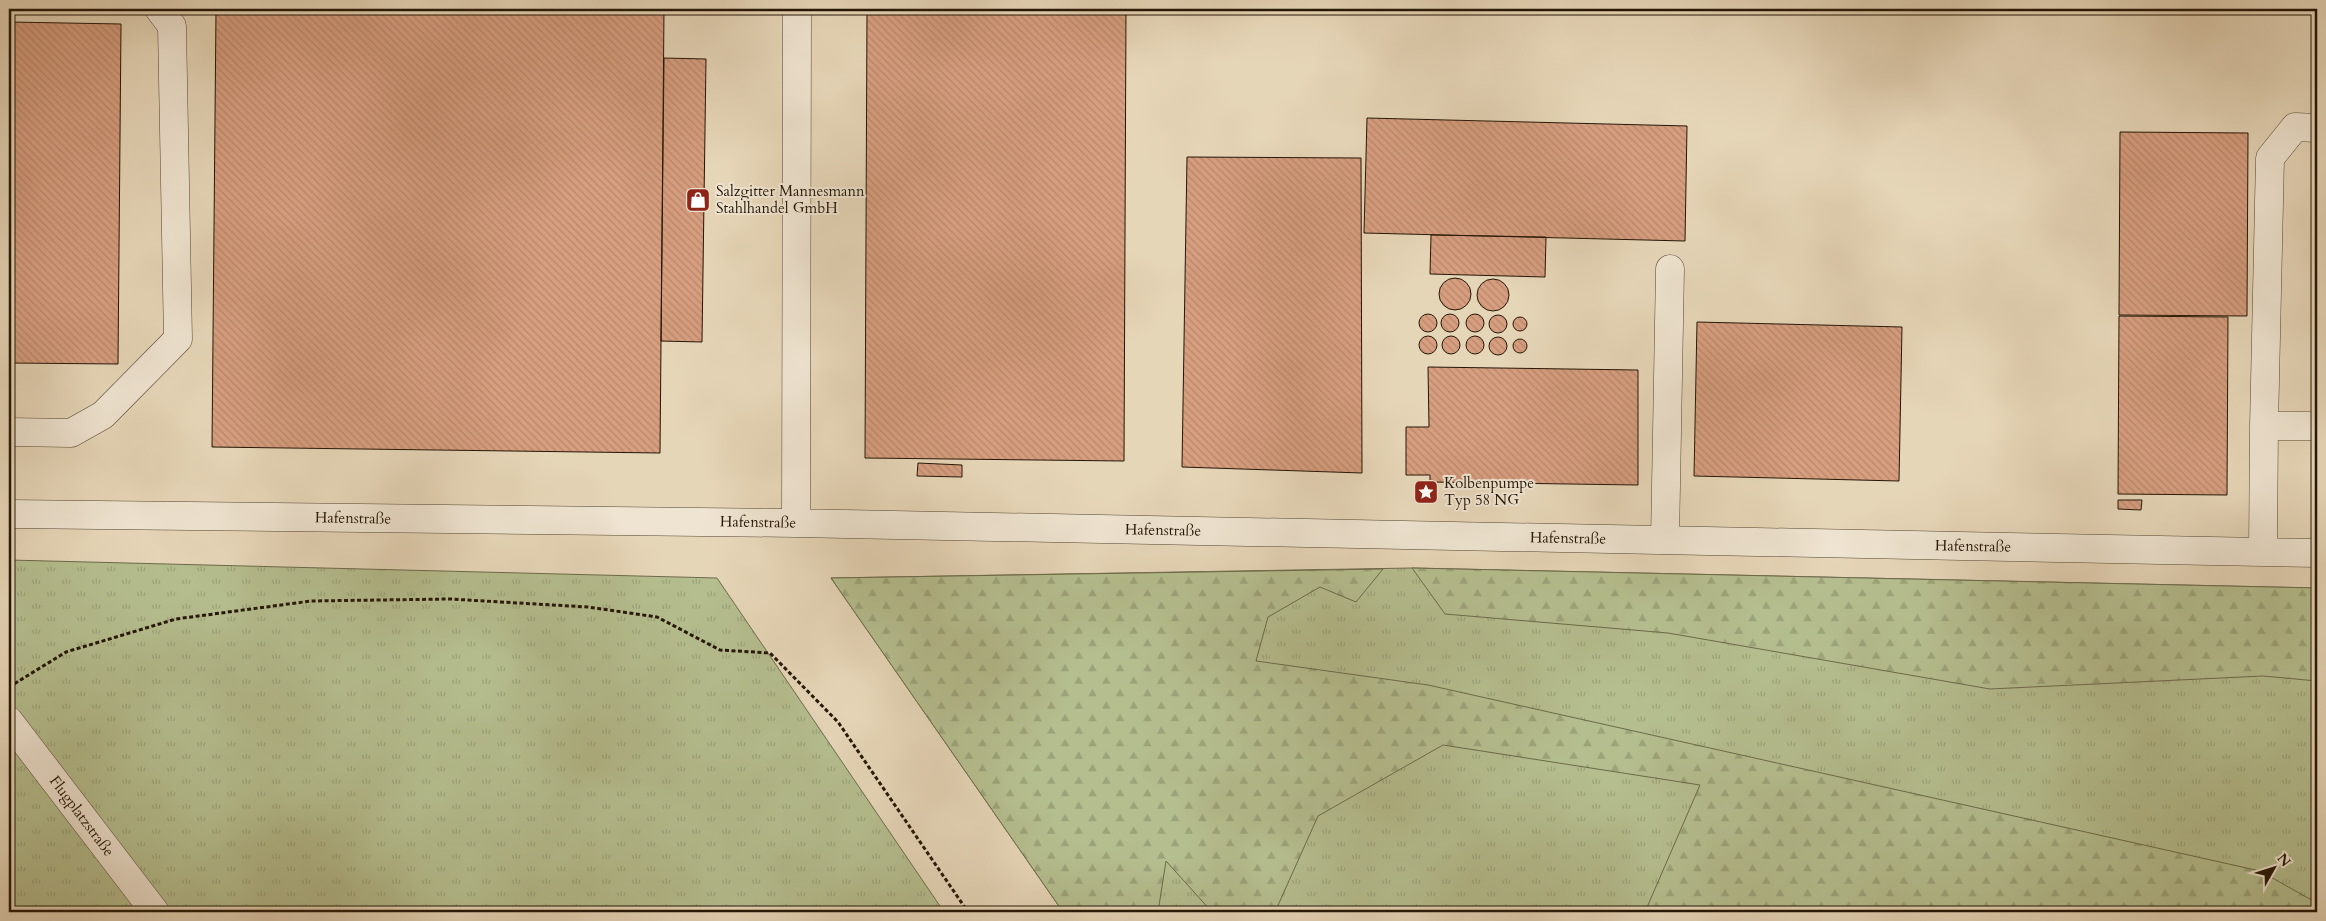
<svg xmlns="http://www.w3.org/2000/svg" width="2326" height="921" viewBox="0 0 2326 921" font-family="Cardo,serif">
<defs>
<pattern id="grass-tufts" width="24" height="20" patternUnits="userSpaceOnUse" patternTransform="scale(1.25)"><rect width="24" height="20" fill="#b5be8f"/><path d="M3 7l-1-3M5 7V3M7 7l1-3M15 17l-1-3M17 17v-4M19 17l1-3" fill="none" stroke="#9ca37a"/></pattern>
<pattern id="forest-firs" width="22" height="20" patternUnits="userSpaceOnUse" patternTransform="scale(1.25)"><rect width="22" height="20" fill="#b5be8f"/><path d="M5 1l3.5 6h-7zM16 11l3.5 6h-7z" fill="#9ca37a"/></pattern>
<pattern id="building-back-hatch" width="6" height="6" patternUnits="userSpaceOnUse" patternTransform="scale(1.25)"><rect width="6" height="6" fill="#d79e7f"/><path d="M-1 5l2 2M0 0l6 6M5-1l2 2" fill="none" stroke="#b8876c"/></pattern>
</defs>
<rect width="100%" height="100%" fill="#e6d6b8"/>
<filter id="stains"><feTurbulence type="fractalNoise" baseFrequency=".004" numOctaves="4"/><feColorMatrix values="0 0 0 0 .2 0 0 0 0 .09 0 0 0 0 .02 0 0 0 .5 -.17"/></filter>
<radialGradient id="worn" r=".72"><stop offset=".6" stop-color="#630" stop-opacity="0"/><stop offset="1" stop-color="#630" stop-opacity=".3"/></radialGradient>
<path fill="url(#grass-tufts)" stroke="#6c6a4a" d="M9,560L717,578L944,912H9Z
M1412,568L2317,588V912H1063L831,578Z"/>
<path fill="url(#forest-firs)" stroke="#6c6a4a" d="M1412,568L2317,588V681L2263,676L1990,689L1668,633L1445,614Z
M1383,569L1356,602L1320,587L1268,617L1256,661L1428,685L2260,871L2317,903V912H1648V905L1700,785L1443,745L1318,816L1275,912H1212L1166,861L1158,912H1063L831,578Z"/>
<path fill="url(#building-back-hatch)" stroke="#241606" d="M216,9H664L660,453L212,447Z
M867,9H1126L1124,461L865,458Z
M9,22L121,24L118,364L9,363Z
M664,58L706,59L702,342L661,341Z
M1367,118L1687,126L1685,241L1364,233Z
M2120,132L2248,133L2247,316L2119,315Z
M1187,157L1361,158L1362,473L1182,467Z
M1431,235L1546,237L1545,277L1430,274Z
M1439 294a16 16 0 1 1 32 0a16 16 0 1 1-32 0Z
M1477 295a16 16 0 1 1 32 0a16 16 0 1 1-32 0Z
M1441 323a9 9 0 1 1 18 0a9 9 0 1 1-18 0Z
M1419 323a9 9 0 1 1 18 0a9 9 0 1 1-18 0Z
M1466 323a9 9 0 1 1 18 0a9 9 0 1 1-18 0Z
M1489 324a9 9 0 1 1 18 0a9 9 0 1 1-18 0Z
M2119,316L2228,317L2227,495L2118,494Z
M1513 324a7 7 0 1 1 14 0a7 7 0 1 1-14 0Z
M1697,322L1902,327L1899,481L1694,476Z
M1419 345a9 9 0 1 1 18 0a9 9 0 1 1-18 0Z
M1466 345a9 9 0 1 1 18 0a9 9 0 1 1-18 0Z
M1442 345a9 9 0 1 1 18 0a9 9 0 1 1-18 0Z
M1489 346a9 9 0 1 1 18 0a9 9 0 1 1-18 0Z
M1513 346a7 7 0 1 1 14 0a7 7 0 1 1-14 0Z
M1428,367L1638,370V485L1430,482V475H1406V427H1429Z
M918,463L962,465V477L917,476Z
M2118,500H2142L2141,510L2118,509Z"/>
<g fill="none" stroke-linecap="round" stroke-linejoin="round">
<defs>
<path id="minor" d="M2264,426L2270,158L2295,127L2317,128
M9,432L71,433L103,415L178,339L172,26L159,9
M9,514L796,523L2317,553
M796,523L797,9
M1665,540L1670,269
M2263,552L2264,426H2317
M9,721L155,912"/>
</defs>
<use href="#minor" stroke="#544632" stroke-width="29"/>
<path stroke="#241606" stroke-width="3" stroke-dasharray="4 2.5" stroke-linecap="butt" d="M9,687L66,652L176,619L311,601L450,599L588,607L657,617L720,650L770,653L838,722L968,912"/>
<use href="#minor" stroke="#efe4d1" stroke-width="28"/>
</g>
<defs>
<symbol id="shop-square" viewBox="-11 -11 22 22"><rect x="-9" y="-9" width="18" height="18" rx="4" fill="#8f2418" stroke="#efe4d1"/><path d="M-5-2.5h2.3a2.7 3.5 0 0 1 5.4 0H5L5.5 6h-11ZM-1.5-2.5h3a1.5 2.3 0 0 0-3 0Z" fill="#fff"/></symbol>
<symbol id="sight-square" viewBox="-11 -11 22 22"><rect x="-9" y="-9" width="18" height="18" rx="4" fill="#8f2418" stroke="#efe4d1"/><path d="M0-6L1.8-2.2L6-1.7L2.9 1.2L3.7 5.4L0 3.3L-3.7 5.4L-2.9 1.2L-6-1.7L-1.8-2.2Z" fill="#fff"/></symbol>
</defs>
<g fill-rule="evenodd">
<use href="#shop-square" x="684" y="186" width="28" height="28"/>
<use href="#sight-square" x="1412" y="478" width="28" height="28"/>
</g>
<g text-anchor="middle" stroke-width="4" stroke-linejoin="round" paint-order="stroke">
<g font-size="15" fill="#241606" stroke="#efe4d1" text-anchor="start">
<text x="716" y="196">Salzgitter Mannesmann<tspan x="716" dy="17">Stahlhandel GmbH</tspan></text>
<text x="1444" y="488">Kolbenpumpe<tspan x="1444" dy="17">Typ 58 NG</tspan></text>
</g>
<g font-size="15" fill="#241606" stroke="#efe4d1">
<text transform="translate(353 518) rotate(1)" y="5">Hafenstraße</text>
<text transform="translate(758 522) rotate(1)" y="5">Hafenstraße</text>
<text transform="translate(1163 530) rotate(1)" y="5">Hafenstraße</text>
<text transform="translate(1568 538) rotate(1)" y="5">Hafenstraße</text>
<text transform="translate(1973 546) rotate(1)" y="5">Hafenstraße</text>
<text transform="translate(82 816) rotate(53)" y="5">Flugplatzstraße</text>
</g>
</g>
<rect width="2326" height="921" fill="none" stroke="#e6d6b8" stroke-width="30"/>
<rect x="10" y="10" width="2306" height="901" fill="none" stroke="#241606" stroke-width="2.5"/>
<rect x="15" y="15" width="2296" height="891" fill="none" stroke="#241606"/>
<g transform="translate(2274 868) rotate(51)" stroke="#efe4d1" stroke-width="4" paint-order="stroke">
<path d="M0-4L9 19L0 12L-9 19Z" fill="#241606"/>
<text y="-8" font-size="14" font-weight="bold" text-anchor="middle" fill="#241606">N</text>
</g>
<rect width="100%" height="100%" filter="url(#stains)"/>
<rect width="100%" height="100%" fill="url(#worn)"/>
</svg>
